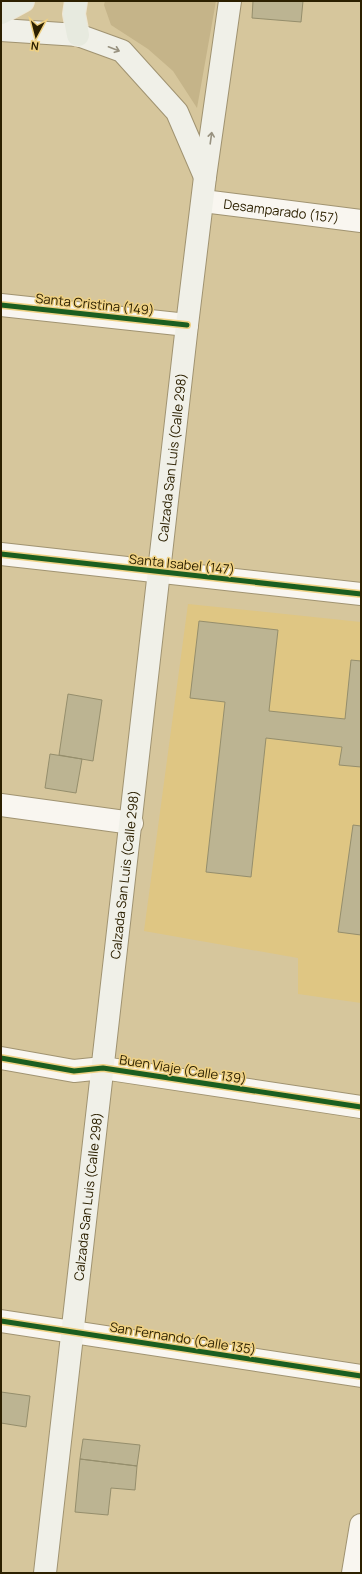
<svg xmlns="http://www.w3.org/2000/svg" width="362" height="1574" viewBox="0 0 362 1574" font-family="Manrope,sans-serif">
<rect width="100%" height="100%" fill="#d6c69c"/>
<path fill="#dfc683" d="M188,604L361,622V1003L298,994V958L144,931Z"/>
<path fill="#c5b489" d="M105,1H216L197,108L173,71L148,49L111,25L104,5Z"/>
<path fill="#bcb492" stroke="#958e6c" d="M253,1H303L301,22L252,18Z
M199,621L278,630L269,711L345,719L351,660L361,661V767L339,765L342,747L266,738L251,877L206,872L225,702L190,698Z
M68,694L102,700L93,761L59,755Z
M50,754L82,759L76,793L45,788Z
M353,825L361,826V935L338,932Z
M1,1392L30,1396L26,1427L1,1423Z
M83,1439L140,1445L137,1466L80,1459Z
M80,1459L137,1466L135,1490L111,1488L108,1515L75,1512Z"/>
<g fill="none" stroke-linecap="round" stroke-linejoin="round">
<defs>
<g id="street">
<path id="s1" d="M203,201L361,221"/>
<path d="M1,305L187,325"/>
<path d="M1,554L361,594"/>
<path d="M1,805L132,823"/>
<path d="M1,1058L74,1071L103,1068L361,1107"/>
<path d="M1,1321L361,1376"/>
<path d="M353,1573L361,1525"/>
</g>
<g id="secondary">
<path d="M1,30L78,35L122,51L177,112L205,177"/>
<path id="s2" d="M45,1573L187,325L205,177L230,1"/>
</g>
<path id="primary" d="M76,1L74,14L78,35
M1,13L23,1"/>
</defs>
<use href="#street" stroke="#a09371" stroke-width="24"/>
<use href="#secondary" stroke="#a09371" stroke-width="24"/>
<use href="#primary" stroke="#ede5d2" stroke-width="24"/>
<use href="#street" stroke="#f9f6f0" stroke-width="22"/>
<use href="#secondary" stroke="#f0f0e8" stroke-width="22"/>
<use href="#primary" stroke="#e7eadf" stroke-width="22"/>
<defs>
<path id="cycleway" d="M1,305L187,325
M1,554L361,594
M1,1058L74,1071L103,1068L361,1107
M1,1321L361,1376"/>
</defs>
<use href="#cycleway" stroke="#efd183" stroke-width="8"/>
<use href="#cycleway" stroke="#1b5e20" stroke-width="5"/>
</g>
<defs><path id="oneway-shaft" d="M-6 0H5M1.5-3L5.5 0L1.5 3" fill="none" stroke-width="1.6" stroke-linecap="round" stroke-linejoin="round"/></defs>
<g stroke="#989280">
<use href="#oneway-shaft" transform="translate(114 49) rotate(21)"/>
<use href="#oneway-shaft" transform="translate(211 138) rotate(-82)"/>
</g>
<g text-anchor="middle" stroke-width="3" stroke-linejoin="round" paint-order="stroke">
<g font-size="13" fill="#2c2000" stroke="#efd183">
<text dy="5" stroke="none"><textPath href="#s1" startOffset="79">Desamparado (157)</textPath></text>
<text transform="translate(95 304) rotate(6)" y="5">Santa Cristina (149)</text>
<text dy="5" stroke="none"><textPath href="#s2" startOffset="1123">Calzada San Luis (Calle 298)</textPath></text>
<text transform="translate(182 564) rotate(6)" y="5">Santa Isabel (147)</text>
<text dy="5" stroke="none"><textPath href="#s2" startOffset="703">Calzada San Luis (Calle 298)</textPath></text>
<text transform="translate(183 1069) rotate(9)" y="5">Buen Viaje (Calle 139)</text>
<text dy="5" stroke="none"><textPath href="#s2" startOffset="379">Calzada San Luis (Calle 298)</textPath></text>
<text transform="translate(183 1338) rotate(9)" y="5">San Fernando (Calle 135)</text>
</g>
</g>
<rect width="362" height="1574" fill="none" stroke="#2c2000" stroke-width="4"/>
<g transform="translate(36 36) rotate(187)" stroke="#efd183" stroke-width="3" paint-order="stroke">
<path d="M0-3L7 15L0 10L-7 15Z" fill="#2c2000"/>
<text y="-6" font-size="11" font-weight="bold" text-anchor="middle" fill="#2c2000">N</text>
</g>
</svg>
